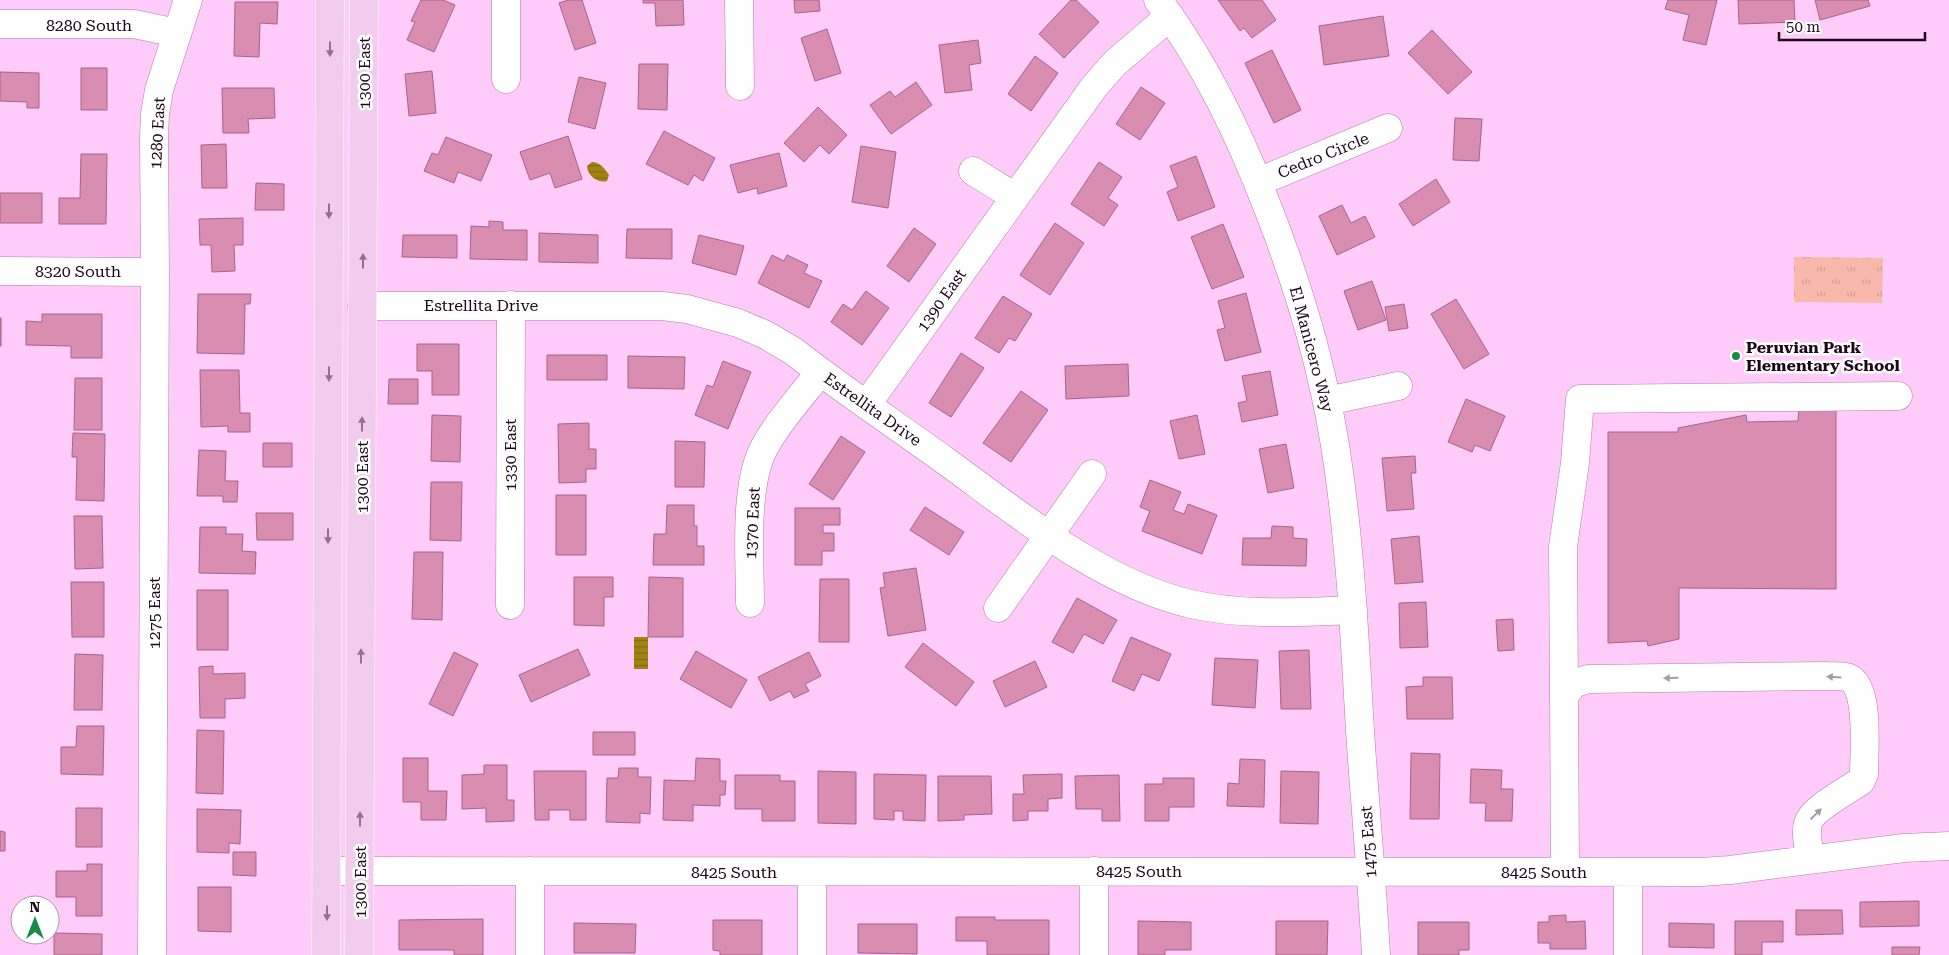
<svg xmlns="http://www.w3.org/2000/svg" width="1949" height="955" viewBox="0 0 1949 955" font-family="'Roboto Serif',serif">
<defs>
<pattern id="grass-tufts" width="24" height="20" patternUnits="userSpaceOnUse" patternTransform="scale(1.25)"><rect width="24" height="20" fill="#f8b8ac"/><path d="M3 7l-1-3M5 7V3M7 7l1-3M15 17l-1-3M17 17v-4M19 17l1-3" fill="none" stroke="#d49d93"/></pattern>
<pattern id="water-rules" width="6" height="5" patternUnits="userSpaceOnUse" patternTransform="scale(1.25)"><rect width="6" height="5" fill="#a28311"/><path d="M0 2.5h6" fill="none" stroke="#83690f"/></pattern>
</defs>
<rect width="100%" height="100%" fill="#ffcbf8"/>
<path fill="url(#grass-tufts)" d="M1794,257L1883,258L1882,303L1794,302Z"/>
<path fill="url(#water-rules)" d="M592,162C600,162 605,169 609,175L607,181C598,184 587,175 587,166Z
M634,637H648V669H634Z"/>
<path fill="#d98db0" stroke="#aa6384" d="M421,0H443L455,5L434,52L407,40L415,22L411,21Z
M568,0H582L596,43L575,50L559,3Z
M643,0H683L684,25L656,26L655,3H643Z
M794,0H819L820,11L795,13Z
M1071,0H1076L1099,22L1064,58L1039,34Z
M1218,0H1262L1276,20L1252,38L1244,28L1240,31Z
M1668,0H1717L1706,45L1683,40L1689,15L1665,9Z
M1738,0H1794L1795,22L1739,24Z
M1815,0H1868L1870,6L1820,20Z
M235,2H278L277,24L260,23L259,57L234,56Z
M1383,16L1389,56L1324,65L1319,26Z
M827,29L841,73L815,81L801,38Z
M1432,30L1472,72L1448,94L1408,53Z
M978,40L981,63L969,65L972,90L945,93L939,45Z
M1272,50L1301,110L1274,123L1245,63Z
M1035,56L1058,73L1031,111L1008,94Z
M639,64H668L667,110L638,109Z
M81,68H107V110H81Z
M432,71L436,113L409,116L405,74Z
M0,72L39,73V108H27V102L0,101Z
M579,77L606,83L595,129L568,122Z
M916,82L932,105L891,134L870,105L890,91L895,97Z
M1141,87L1165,103L1140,140L1116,124Z
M222,88H274L275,118L248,119L249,133H223Z
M818,107L847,135L829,154L820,145L804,162L784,143Z
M1455,118L1482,119L1479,161L1453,160Z
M664,131L715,158L703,181L694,175L688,185L646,164Z
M568,136L582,179L555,188L550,173L530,180L520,152Z
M446,137L492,155L481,181L458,172L454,183L424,171L432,153L438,155Z
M226,144L227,188H202L201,145Z
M861,146L896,152L888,208L852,202Z
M779,153L787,186L758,194L757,188L738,193L730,165Z
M81,154H107L106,224H59V198H80Z
M1196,156L1215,207L1178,221L1167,192L1178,187L1170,166Z
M1099,162L1122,177L1108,198L1118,205L1104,226L1071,204Z
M1436,179L1450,202L1413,226L1399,204Z
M256,183L284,184V210H255Z
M0,193H42V223H0Z
M1342,205L1351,223L1365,216L1375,237L1337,255L1319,216Z
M243,218V245H234L235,271L212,272L211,245H200L199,219Z
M489,221L503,222V230H527V260L470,259L471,226L489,227Z
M1055,223L1084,243L1050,295L1020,275Z
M1223,224L1244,277L1212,289L1191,237Z
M914,228L936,244L909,282L887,266Z
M627,229H672V259L626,258Z
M539,233L598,235V263L539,262Z
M403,235H457V258L402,257Z
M699,235L744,246L736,275L692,263Z
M772,255L784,261L787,255L808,265L804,273L822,281L809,308L758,283Z
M1372,281L1386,320L1358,330L1344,291Z
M866,291L889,308L862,345L831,322L843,304L852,310Z
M1246,293L1261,352L1225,361L1217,330L1225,328L1218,301Z
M198,294H251L250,304H245L244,354L197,353Z
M1003,296L1032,314L1015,341L1009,338L999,353L975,338Z
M1456,299L1489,354L1464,369L1431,314Z
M1404,304L1408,328L1389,331L1385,307Z
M42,314H102V358H71V346L26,345V321L42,322Z
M0,318H1V346H0Z
M417,344H459V395H432V371H417Z
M961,353L984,368L951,417L929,403Z
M547,355H607V380H547Z
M628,356L685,357L684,389L628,388Z
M723,361L751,372L728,429L695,415L707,385L713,387Z
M1128,364L1129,396L1066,399L1065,366Z
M200,370H239L240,413H250V432H228V426L201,427Z
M1270,371L1278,415L1242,422L1238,403L1247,401L1242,376Z
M75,378H102V430H74Z
M389,379H418V404H388Z
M1021,391L1048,410L1011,462L983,443Z
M1466,399L1505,416L1490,451L1475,445L1472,452L1448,442Z
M1799,408H1836V589L1679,588V639L1648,646L1647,641L1608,643V432H1678V428L1746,415L1747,422L1798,421Z
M432,415L461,416L460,462L431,461Z
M1197,415L1205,454L1179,459L1170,421Z
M589,423V449H596V469H586V482L559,483L558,424Z
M73,433L105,434L104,501L76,500L77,457H72Z
M841,436L865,452L833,500L809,484Z
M675,441L705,442L704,487H675Z
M263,443H292V467H263Z
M1286,444L1294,488L1268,493L1259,449Z
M199,450L226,451L225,481H238L237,502H223V496H197Z
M1415,456L1416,473H1411L1414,509L1387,511L1382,458Z
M1150,480L1181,492L1173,510L1184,514L1188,504L1217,515L1202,554L1142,531L1150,511L1140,507Z
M431,482H462L461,541L430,540Z
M556,495H586V555H556Z
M667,505H694V526H697V546H704V565H653L654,534H666Z
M925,507L964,532L949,555L910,530Z
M795,508H840V525H823V533H834V551H822V565H795Z
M256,513H293V540H257Z
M74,516H102L103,568L75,569Z
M1272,526L1293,527V538L1307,539L1306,566L1242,565L1243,538H1271Z
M200,527H226V534H243L242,551L256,552L255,574L199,573Z
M1419,536L1423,582L1395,584L1391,539Z
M414,552H443L442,620L412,619Z
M916,568L926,630L888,636L880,588L885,587L883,573Z
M574,577H613V597H604V626L574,625Z
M649,577L683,578V637H648Z
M820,579H849V642H819Z
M71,582H104V637H72Z
M197,590H228V650H197Z
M1077,598L1117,620L1103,644L1084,634L1073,653L1052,642Z
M1426,602L1428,647L1400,648L1399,603Z
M1513,619L1514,650L1498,651L1496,620Z
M1131,637L1171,654L1159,681L1142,674L1134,691L1112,681Z
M923,643L974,682L956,706L905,667Z
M578,649L590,675L531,702L519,675Z
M1309,650L1311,709H1281L1279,651Z
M696,651L747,680L731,708L680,679Z
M454,652L478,664L453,716L429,704Z
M809,652L821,676L805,684L809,691L794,698L790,691L770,701L758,677Z
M75,654L103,655L102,710H74Z
M1215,658L1258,660L1255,708L1212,705Z
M1035,661L1047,687L1005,707L993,681Z
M213,666V674L245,673V698L225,699V718H200L199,667Z
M1423,677H1452L1453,719H1407L1406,687L1423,686Z
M77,726H104L103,775L61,774V747H76Z
M197,730L224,731L223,794L196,793Z
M593,732H635V755H593Z
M1411,753L1440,754L1439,819H1410Z
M403,758H428V791H447L446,820H421V802H403Z
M696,758L720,759V781H726L725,795H720V806L693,805V821L663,820L664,780L695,781Z
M1240,759L1265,760L1264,807L1227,806L1228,783L1239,784Z
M484,765H507V800H514V821L486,822V808L462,809V775L484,774Z
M619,768H638V777H651L650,814L640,813V823L606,822L607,778H618Z
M1471,769L1502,770L1501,789H1513L1512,821H1485L1486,803H1470Z
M534,771H586V820H570V810H549V820H535Z
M818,771L856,772V824L818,823Z
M1281,771L1319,772L1318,824L1280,823Z
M874,774L926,775L925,821L903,820V811H894V820L874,819Z
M1062,774V798L1048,799V811H1028V820L1013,821V794H1024L1023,775Z
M735,775H780V781H795V821H762V809H735Z
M1119,775L1120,821H1102V809H1076L1075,776Z
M938,776H991L992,814L964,815V820L938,821Z
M1163,778H1194V807H1169V821H1145V784H1163Z
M76,808H102V847H76Z
M197,809L241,810L240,844L229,843V853L197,852Z
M0,831L5,832V851H0Z
M233,852H256V876L233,875Z
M87,864H102V916H76V897H56V871H87Z
M198,887H231V932L198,931Z
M1919,901V926L1860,927V902Z
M1796,910H1842L1843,934L1796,935Z
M1566,915V922L1585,921L1586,949H1550V943H1538V922H1549V916Z
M956,917H995V920H1049V955H987V941H956Z
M483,919V955H454V950H399V920Z
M713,920H762V955H720V951L713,950Z
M1138,921L1191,922V950H1165V955H1138Z
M1276,921H1328L1327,955H1276Z
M1735,921H1783V942H1762V955H1735Z
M1418,922H1469V950H1459V955H1418Z
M574,923L636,924L635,953H574Z
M1669,923L1714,924V948L1669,947Z
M858,924H917V954L858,953Z
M54,933L102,934V955H54Z
M1892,947H1920L1919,955H1892Z"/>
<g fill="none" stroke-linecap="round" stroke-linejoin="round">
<defs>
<path id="minor" d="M739,0L740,86
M1158,0C1206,64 1240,136 1269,211C1302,295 1327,382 1339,472C1351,558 1355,644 1360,731C1365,805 1372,880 1376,955
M0,24H134L177,33
M506,79V0
M973,171L1015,197
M1258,182L1388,128
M0,271L155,272
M362,306H662L687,309L738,323L766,335L793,351C843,390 896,425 947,462C1020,515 1101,583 1191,604C1244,616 1299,612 1353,610
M1327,401L1398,386
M867,404L1094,87L1115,63L1170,16
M750,603C750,560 744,492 762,452C775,425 801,397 820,372
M510,605L511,305
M998,608L1092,474
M1564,697L1563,547L1575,463L1580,399L1898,396
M327,871L1701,872L1730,870L1904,848L1949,846
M1094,871V955
M1565,872L1564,697L1573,684L1588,679L1826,676C1832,677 1843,675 1849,678C1870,687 1864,753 1864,774L1861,781C1848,790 1812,809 1808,823C1805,834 1809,848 1810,859
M1628,872V955
M152,955L155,272L154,138L155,114L159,90L188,0
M530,955V871
M812,955V872"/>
<path id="major" d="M326,955L330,0
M359,955L364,0"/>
</defs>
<use href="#minor" stroke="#b67baf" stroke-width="29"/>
<use href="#major" stroke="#fff" stroke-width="29"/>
<use href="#minor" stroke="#fff" stroke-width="28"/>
<use href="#major" stroke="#f2cced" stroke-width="28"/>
</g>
<defs><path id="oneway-solid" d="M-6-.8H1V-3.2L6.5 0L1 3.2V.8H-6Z" transform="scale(1.25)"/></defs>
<g fill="#92738e">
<use href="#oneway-solid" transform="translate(330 49) rotate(90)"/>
<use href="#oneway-solid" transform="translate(329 211) rotate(90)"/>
<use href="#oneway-solid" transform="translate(363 261) rotate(-90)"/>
<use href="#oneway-solid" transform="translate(329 374) rotate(90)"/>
<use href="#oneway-solid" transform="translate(362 424) rotate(-90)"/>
<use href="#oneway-solid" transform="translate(328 536) rotate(90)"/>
<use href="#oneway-solid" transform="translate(361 656) rotate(-90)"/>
<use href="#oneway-solid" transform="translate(360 819) rotate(-90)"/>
<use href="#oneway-solid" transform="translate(327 913) rotate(90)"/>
</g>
<g fill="#a59ca4">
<use href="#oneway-solid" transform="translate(1834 677) rotate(-176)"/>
<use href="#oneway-solid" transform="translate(1671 678) rotate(179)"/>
<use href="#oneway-solid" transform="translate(1816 814) rotate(-44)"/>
</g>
<circle fill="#168b45" stroke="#fff" stroke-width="2" cx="1736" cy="356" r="5"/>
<g text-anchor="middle" stroke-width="5" stroke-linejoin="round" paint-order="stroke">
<g font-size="16" fill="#1d071b" stroke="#fff">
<text x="89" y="31">8280 South</text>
<text transform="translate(364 73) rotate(-90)" y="6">1300 East</text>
<text transform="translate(157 133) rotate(-87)" y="6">1280 East</text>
<text transform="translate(1323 155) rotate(-22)" y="6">Cedro Circle</text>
<text x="78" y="277">8320 South</text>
<text transform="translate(941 300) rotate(-55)" y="6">1390 East</text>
<text x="481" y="311">Estrellita Drive</text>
<text transform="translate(1312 349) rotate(75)" y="6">El Manicero Way</text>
<text transform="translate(873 409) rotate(35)" y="6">Estrellita Drive</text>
<text transform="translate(510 455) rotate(-90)" y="6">1330 East</text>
<text transform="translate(362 477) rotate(-90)" y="6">1300 East</text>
<text transform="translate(752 523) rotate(-87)" y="6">1370 East</text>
<text transform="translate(154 613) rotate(-90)" y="6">1275 East</text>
<text transform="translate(1368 842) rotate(-94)" y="6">1475 East</text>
<text x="1139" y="877">8425 South</text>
<text x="734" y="878">8425 South</text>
<text x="1544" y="878">8425 South</text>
<text transform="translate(360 882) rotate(-90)" y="6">1300 East</text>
</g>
<g font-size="16" font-weight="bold" fill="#1d071b" stroke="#fff" text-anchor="start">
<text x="1746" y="353">Peruvian Park<tspan x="1746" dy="18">Elementary School</tspan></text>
</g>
</g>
<g transform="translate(35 920)"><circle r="24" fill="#ffffff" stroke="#a59ca4"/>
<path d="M0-4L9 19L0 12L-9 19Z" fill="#168b45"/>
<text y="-8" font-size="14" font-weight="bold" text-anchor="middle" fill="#1d071b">N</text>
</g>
<path d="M1779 32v8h146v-8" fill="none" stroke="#1d071b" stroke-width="2.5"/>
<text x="1786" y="32" font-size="15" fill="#1d071b" stroke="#ffffff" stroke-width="4" paint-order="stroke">50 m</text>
</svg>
